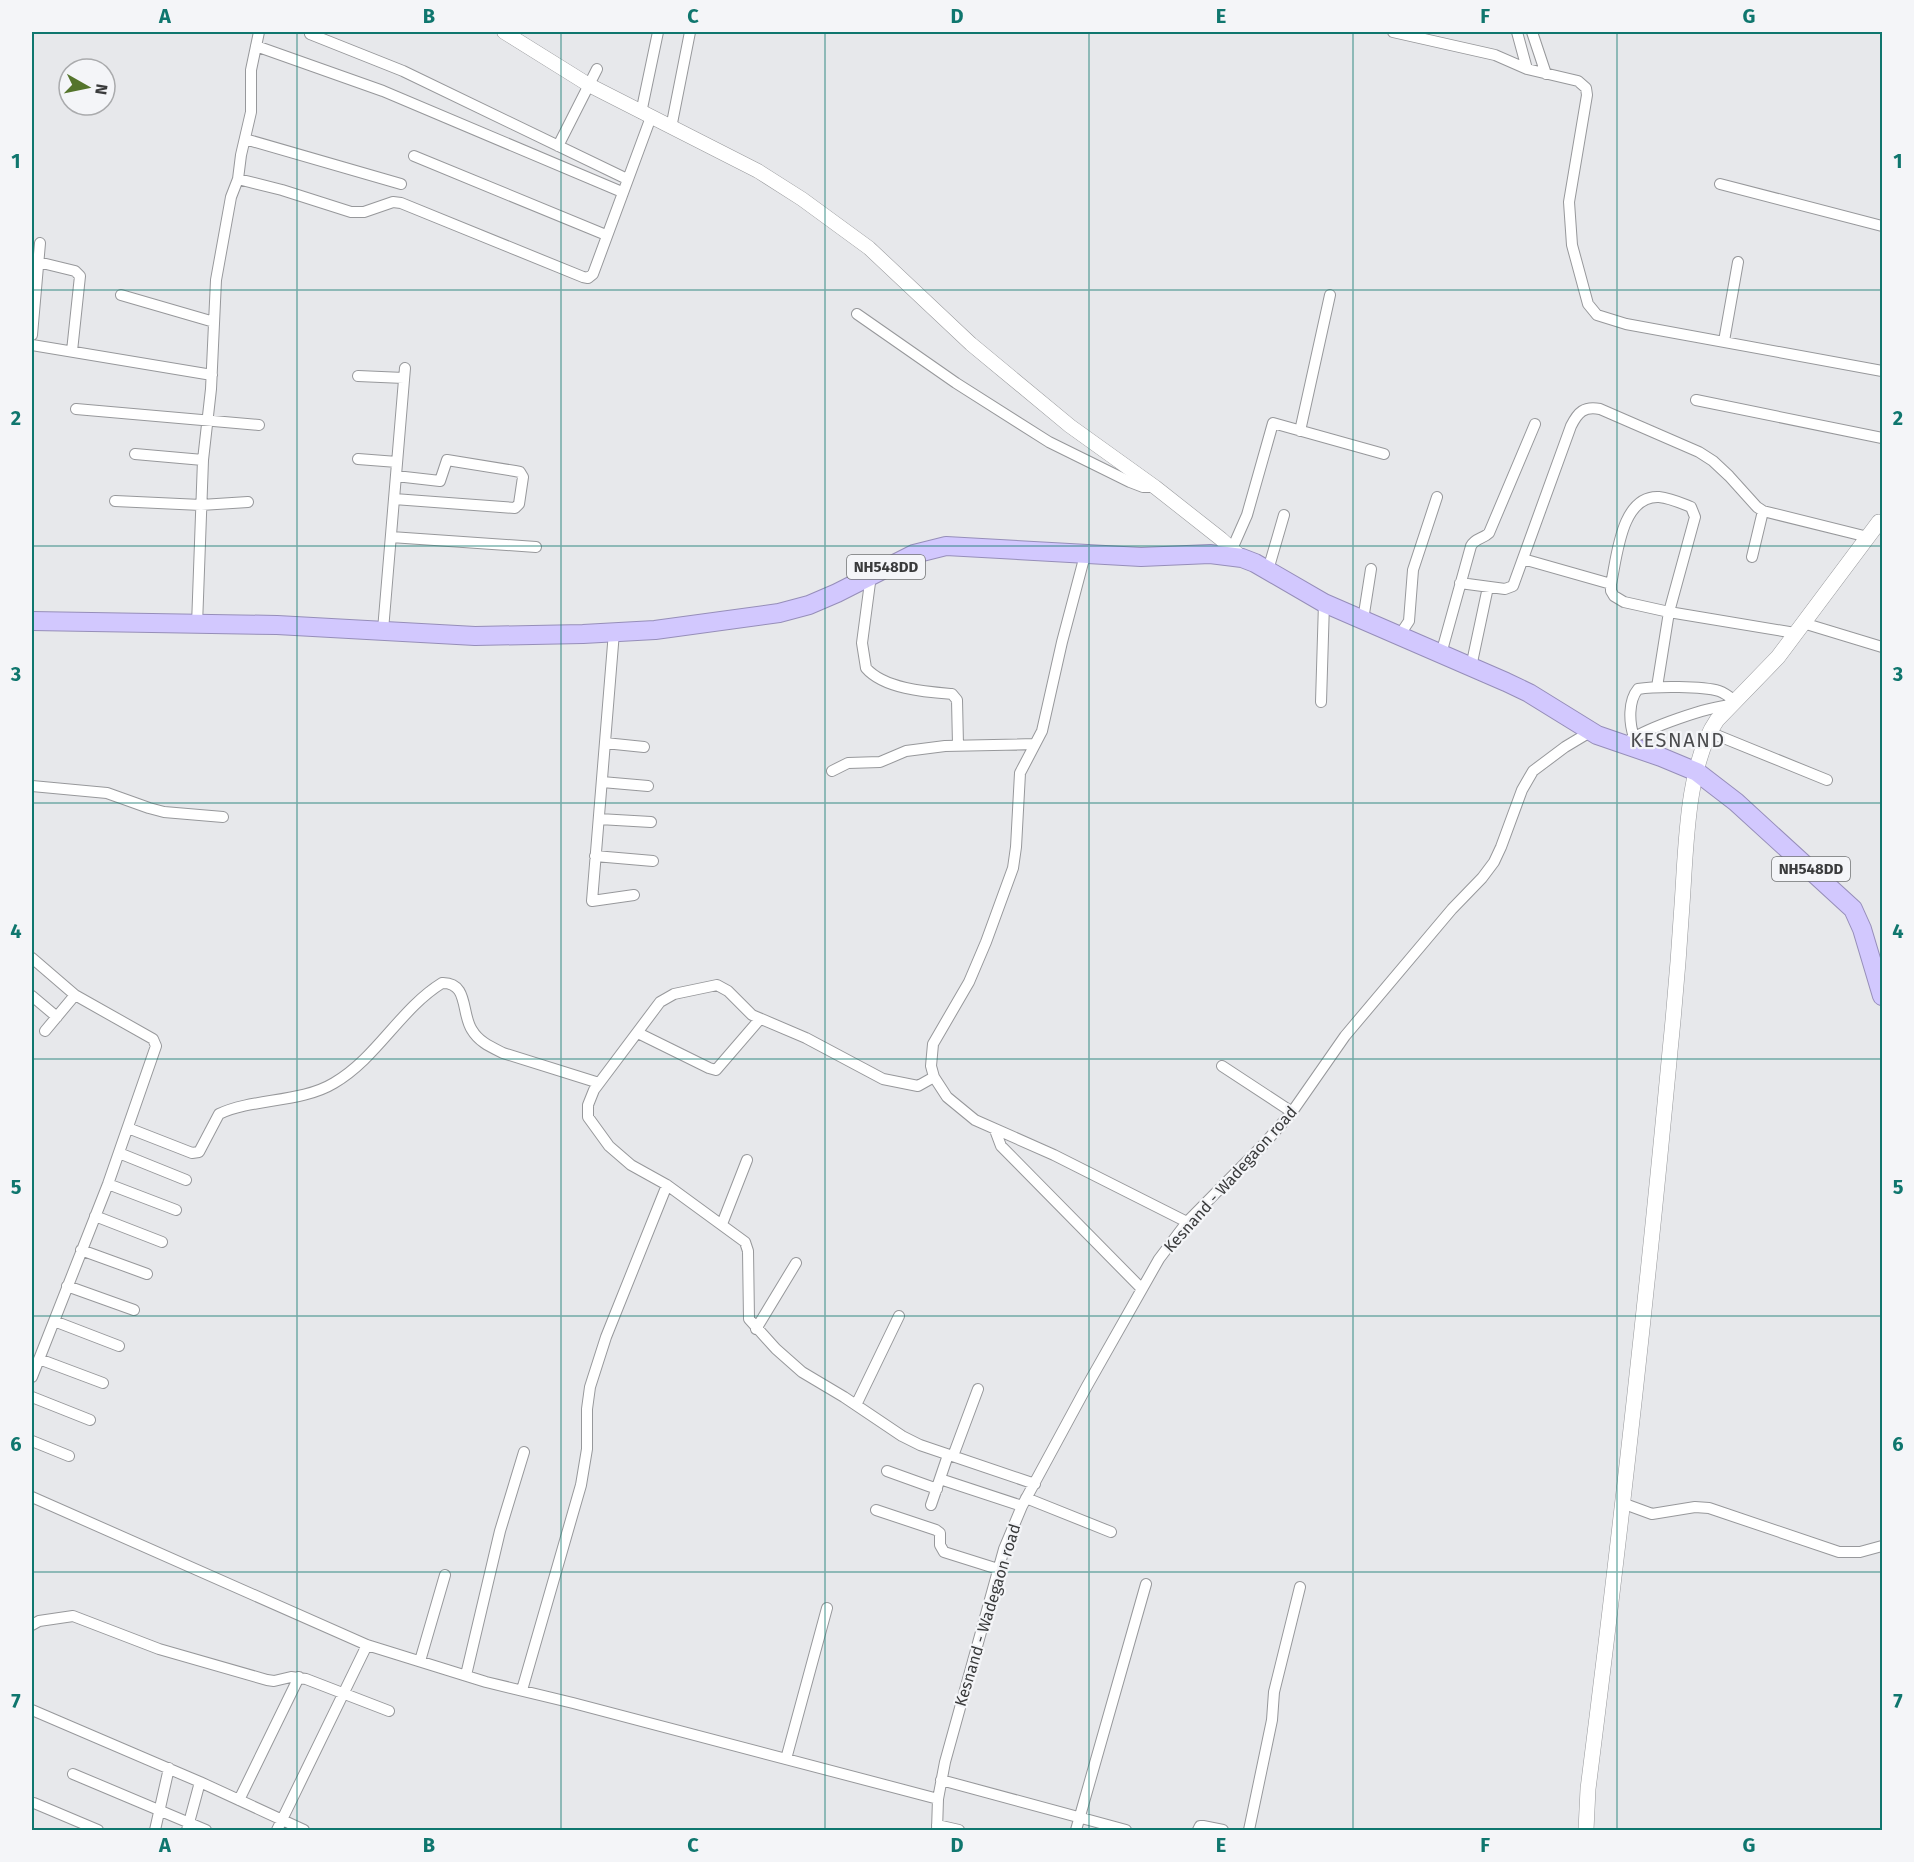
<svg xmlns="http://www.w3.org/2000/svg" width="1914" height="1862" viewBox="0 0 1914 1862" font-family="'Fira Sans',sans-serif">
<rect width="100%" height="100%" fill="#e7e8eb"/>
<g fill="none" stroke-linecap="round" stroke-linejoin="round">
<defs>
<path id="minor" d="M1393,32L1495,55L1527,69L1578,81L1586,88L1587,95L1569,202L1572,245L1588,304L1597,315L1626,324L1882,371
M1517,32L1527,69
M1532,32L1546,74
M310,34L403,71L627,179
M256,46L383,91L622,192
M641,113L658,32
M671,128L690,32
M245,139L401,184
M558,146L597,69
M414,156L606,235
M238,179L282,190L351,212H364L393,202L401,203L583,277L588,278L593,274L651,117
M1720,184L1882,226
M38,262L75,271L80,276L72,351
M121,295L214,322
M857,314L956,383L1049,442L1130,482L1143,487H1155
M32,335L40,243
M1724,341L1738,262
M32,345L212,375
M358,376L404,378
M1696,400L1882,438
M76,409L259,425
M1300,431L1330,295
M135,454L203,460
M358,459L397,462
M394,499L515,508L519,504L523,477L520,472L515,471L447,460L440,481L396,476
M115,501L201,505L248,502
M391,537L536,547
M1232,549L1247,515L1273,423L1384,454
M1085,555L1062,642L1042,731L1020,773L1016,847L1013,868L986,942L969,982L933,1044L931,1066L934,1077L947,1097L975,1120L1054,1155L1187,1222
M1752,557L1763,511
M1523,559L1611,584
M1268,570L1284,515
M871,575L862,643L866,668C884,689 927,692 952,694L957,700L958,745
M1460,583L1505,589L1513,586L1571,426C1578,412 1584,406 1600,409L1699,452L1713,461L1729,476L1757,507L1763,511L1868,537
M1363,620L1371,569
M1803,623L1882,647
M197,625L203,460L211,389L216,280L231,197L238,179L241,155L251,112V70L259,32
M383,630L405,368
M614,632L592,901L634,895
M1399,636L1409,621L1413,570L1437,497
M1441,654L1471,546C1475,538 1483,539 1489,533L1535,424
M1471,667L1488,587
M1657,687L1669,612L1695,517L1691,507C1681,503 1670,498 1659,497C1621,495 1617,557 1611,584V591L1614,596L1624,602L1669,612L1795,633
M1321,702L1324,603
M1709,732L1827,780
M1634,737C1629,723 1628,701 1638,689C1655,686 1703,686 1719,691C1725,693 1730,697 1735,701
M1628,741C1650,727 1706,707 1732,705
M605,743L644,747
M832,771L848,763L880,762L906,751L945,746L1035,744
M602,782L648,786
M32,786L107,793L149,808L164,812L223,817
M599,819L651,822
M595,856L653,861
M32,958L75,995L153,1039L156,1046L108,1184L32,1377
M32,996L57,1017
M45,1031L75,995
M638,1033L709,1068L716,1070L760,1019
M1222,1066L1292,1112
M934,1077L918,1086L883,1079L806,1038L752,1015L728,991L717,985L674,994L660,1002L594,1090L588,1105V1117L609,1146L631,1165L667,1185L745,1242L748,1251L749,1319L776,1349L802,1372L844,1397L902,1436L920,1445L1035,1484
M128,1128L192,1153L199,1152L219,1114C253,1098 301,1103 334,1083C377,1058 400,1009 442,983C469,982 461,1014 472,1030C479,1042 491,1047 503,1053L599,1083
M995,1130L1001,1146L1142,1289
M119,1153L186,1180
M108,1184L176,1210
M95,1216L162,1242
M722,1224L747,1160
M81,1250L147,1274
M67,1286L134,1310
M54,1321L119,1346
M756,1329L796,1263
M39,1359L103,1383
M32,1397L90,1420
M856,1405L899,1316
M32,1441L69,1456
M953,1456L978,1389
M887,1471L937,1489
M940,1479L1022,1506
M32,1497L367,1645L486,1682L573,1703L938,1799
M1026,1498L1111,1532
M1622,1503L1652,1514L1695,1507L1709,1508L1839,1552H1860L1882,1546
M931,1505L948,1455
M876,1510L936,1530L940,1533V1545L944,1552L998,1569
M32,1625L39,1621L73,1616L159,1649L267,1680L274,1681L291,1677L306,1679L389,1711
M420,1661L445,1575
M466,1675L500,1531L524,1452
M522,1690L581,1485L587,1449V1409L590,1387L606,1337L667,1185
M32,1710L200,1782L304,1830
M786,1759L827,1608
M73,1774L206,1830
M941,1780L1126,1830
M239,1800L299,1677
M34,1803L98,1830
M937,1825L959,1830
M155,1830L169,1768
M187,1830L200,1782
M277,1830L367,1645
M937,1830L938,1799L945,1762L1004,1549L1022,1506L1087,1386L1159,1259L1187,1222L1264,1144L1292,1112L1345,1036L1452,909L1482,878L1494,862L1501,847L1522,790L1533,771L1565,747L1590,732
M1076,1830L1146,1584
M1198,1830L1200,1826H1203L1223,1830
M1249,1830L1272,1720L1274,1692L1300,1587"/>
<path id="tertiary" d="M504,32L589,85L758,171L802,199L869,248L971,344L1070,426L1155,487L1221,539L1242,558"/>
<path id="secondary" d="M1586,1830L1588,1789C1619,1544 1647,1297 1670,1051C1675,1002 1679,953 1682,905C1686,851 1686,765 1717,720L1778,657L1879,522L1882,523"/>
<path id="trunk" d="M32,621L277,625L475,636L583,634L655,630L779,613L809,605L837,593L914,554L946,546L1141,557L1210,554L1242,558L1255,563L1324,603L1506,682L1529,693L1597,735L1661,757L1697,772L1736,802L1853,909L1862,929L1882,996"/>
</defs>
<use href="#minor" stroke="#97989b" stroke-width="12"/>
<use href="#tertiary" stroke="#97989b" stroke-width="15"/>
<use href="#secondary" stroke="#97989b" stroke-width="16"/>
<use href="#trunk" stroke="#968eb9" stroke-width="20"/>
<use href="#minor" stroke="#fff" stroke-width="10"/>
<use href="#tertiary" stroke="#fff" stroke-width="14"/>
<use href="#secondary" stroke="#fff" stroke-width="15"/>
<use href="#trunk" stroke="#d2c8fe" stroke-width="18"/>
</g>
<path fill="none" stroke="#0f766e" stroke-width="1.5" stroke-opacity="0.55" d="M297,32V1830M561,32V1830M825,32V1830M1089,32V1830M1353,32V1830M1617,32V1830M32,290H1882M32,546H1882M32,803H1882M32,1059H1882M32,1316H1882M32,1572H1882"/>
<g text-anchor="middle" stroke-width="4.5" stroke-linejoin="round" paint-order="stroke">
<g fill="#f4f5f8" stroke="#727374" stroke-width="1.5">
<rect x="847" y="555" width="78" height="24" rx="4.5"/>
<rect x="1772" y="857" width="78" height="24" rx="4.5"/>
</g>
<g font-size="15" font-weight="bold" fill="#3a3b3c">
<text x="886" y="572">NH548DD</text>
<text x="1811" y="874">NH548DD</text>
</g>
<g font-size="16" fill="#3a3b3c" stroke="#f4f5f8">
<text transform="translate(1230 1179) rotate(-48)" y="6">Kesnand - Wadegaon road</text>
<text transform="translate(987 1615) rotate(-73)" y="6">Kesnand - Wadegaon road</text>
</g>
<g font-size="20" letter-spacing="1.5" fill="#4b4c4e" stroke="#f4f5f8">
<text x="1678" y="747">KESNAND</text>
</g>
</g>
<rect width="1914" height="1862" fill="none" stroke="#f4f5f8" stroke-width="66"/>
<g transform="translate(87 87) rotate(99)"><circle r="28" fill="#f4f5f8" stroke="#aaabad" stroke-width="1.5"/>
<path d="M0-4.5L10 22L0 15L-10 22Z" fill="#54742b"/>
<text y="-9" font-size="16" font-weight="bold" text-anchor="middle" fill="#3a3b3c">N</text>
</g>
<rect x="33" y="33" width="1848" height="1796" fill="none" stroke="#0f766e" stroke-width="2"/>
<g font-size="20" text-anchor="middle" font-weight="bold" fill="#0f766e">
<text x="165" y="23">A</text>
<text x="429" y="23">B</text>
<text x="693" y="23">C</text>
<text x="957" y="23">D</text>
<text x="1221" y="23">E</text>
<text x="1485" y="23">F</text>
<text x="1749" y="23">G</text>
<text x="16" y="168">1</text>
<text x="1898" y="168">1</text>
<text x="16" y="425">2</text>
<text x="1898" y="425">2</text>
<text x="16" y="681">3</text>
<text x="1898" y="681">3</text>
<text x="16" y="938">4</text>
<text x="1898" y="938">4</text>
<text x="16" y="1194">5</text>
<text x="1898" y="1194">5</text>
<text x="16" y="1451">6</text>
<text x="1898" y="1451">6</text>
<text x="16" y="1708">7</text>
<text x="1898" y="1708">7</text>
<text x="165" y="1852">A</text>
<text x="429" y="1852">B</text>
<text x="693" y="1852">C</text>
<text x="957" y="1852">D</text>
<text x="1221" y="1852">E</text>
<text x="1485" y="1852">F</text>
<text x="1749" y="1852">G</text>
</g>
</svg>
